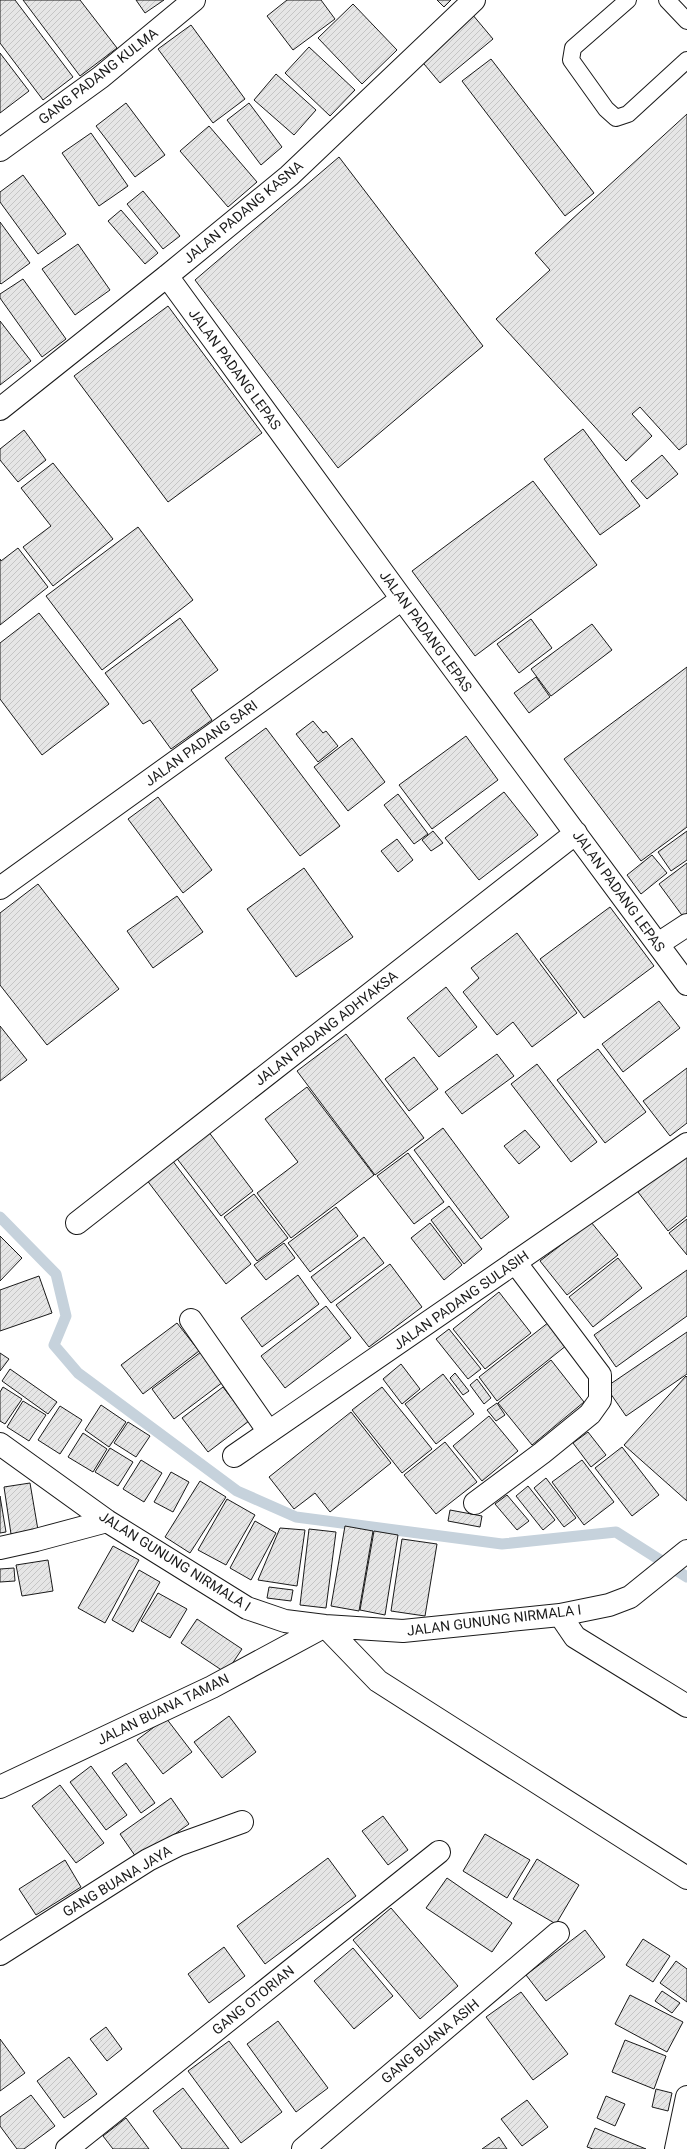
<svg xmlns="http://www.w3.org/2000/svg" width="687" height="2149" viewBox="0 0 687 2149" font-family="Roboto,sans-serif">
<defs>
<pattern id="building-hatch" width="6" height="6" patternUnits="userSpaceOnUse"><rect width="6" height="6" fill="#e6e6e6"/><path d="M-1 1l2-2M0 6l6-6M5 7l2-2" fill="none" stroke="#c5c5c5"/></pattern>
</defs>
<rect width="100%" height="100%" fill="#fff"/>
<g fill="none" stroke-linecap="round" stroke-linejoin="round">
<path stroke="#c6d2dc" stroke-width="11" d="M0,1217L56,1274L66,1316L54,1345L78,1373L237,1491L296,1517L502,1544L616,1532L687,1577"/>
</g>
<path fill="url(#building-hatch)" stroke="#1a1a1a" d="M0,0H15L73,77L43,100L0,43Z
M23,0H80L117,48L80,76Z
M136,0H164L145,13Z
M287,0H321L335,19L293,50L267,16Z
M437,0H451L444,7Z
M353,4L397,50L362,84L318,38Z
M472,14L493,39L440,83L419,58Z
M191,25L245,99L213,123L158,49Z
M309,47L355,90L330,116L285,73Z
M0,53L29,91L0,113Z
M491,59L594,193L565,216L462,81Z
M276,74L316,110L294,135L254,100Z
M126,103L165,155L135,177L96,126Z
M249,103L282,147L261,165L227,120Z
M687,114V444L679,450L640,407L632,414L652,436L626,461L496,319L550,270L535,253Z
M209,126L257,182L228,207L180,151Z
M91,133L128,186L99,206L62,153Z
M339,157L483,346L338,468L195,280Z
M23,175L66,234L38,254L0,202V192Z
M143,191L180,236L163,249L127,204Z
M121,210L158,253L145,264L108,221Z
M0,222L30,263L1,284L0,283Z
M78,244L110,290L75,315L42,269Z
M23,279L66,339L42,357L0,298V294Z
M168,306L262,433L168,502L74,376Z
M0,321L31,361L0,385Z
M583,429L640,506L600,535L544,459Z
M24,430L46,460L18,482L0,460V449Z
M662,455L678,474L647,499L631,481Z
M53,463L113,539L53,586L23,547L51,526L21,488Z
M533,481L597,565L475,656L412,571Z
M138,527L193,600L102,670L46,596Z
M18,548L48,587L0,625V559L1,561Z
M39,613L109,704L42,755L0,699V643Z
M180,618L218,670L191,690L212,720L171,749L150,720L143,724L105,673Z
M531,619L552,648L519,673L497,644Z
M592,624L612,650L551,696L531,669Z
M687,667V827L641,861L564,759Z
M536,677L550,697L529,713L514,693Z
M313,721L323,733L326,731L338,746L318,762L296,734Z
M266,728L340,826L300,856L225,758Z
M466,736L498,780L432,829L399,785Z
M352,738L385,782L348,811L314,767Z
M504,792L538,835L479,880L445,838Z
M398,794L428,834L414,844L384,805Z
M158,797L212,870L183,893L128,819Z
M433,831L443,843L431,851L422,840Z
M687,831V860L671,871L658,852Z
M397,839L413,860L398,872L381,851Z
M652,855L667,873L641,894L627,875Z
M687,863V915L684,918L659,884Z
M304,868L353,937L296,977L247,909Z
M38,884L119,989L47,1045L0,985V913Z
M177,896L203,932L153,968L127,931Z
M610,907L654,966L584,1018L540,959Z
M517,933L577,1013L532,1047L513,1022L497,1035L463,992L479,978L471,968Z
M446,987L477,1027L439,1057L407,1018Z
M659,1001L680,1028L623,1072L602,1044Z
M0,1026L27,1060L0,1081Z
M346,1034L424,1138L375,1175L297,1071Z
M598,1049L646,1112L605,1143L557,1080Z
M497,1054L514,1076L462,1114L445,1092Z
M414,1057L438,1089L409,1111L385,1079Z
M537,1064L597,1142L571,1162L511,1084Z
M687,1068V1123L670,1136L643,1101Z
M307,1087L374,1175L291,1238L257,1193L298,1162L265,1119Z
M443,1128L509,1217L481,1239L414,1150Z
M525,1130L540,1147L519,1164L504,1146Z
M208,1131L253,1191L221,1216L175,1156Z
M408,1153L444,1202L414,1224L377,1176Z
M687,1153V1216L668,1231L638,1192Z
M172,1160L251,1264L226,1284L146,1179Z
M254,1194L288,1238L257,1261L224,1217Z
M449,1206L482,1249L464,1264L431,1220Z
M336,1207L358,1236L310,1272L288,1243Z
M687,1219V1255L669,1233Z
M591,1222L618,1255L567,1295L540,1261Z
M430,1223L462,1265L444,1280L411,1238Z
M0,1236L22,1258L0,1281Z
M364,1237L384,1263L331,1303L311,1277Z
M284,1243L295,1258L266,1280L254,1265Z
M618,1258L642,1288L593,1327L569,1297Z
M390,1264L422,1307L369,1347L336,1305Z
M687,1270V1316L616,1367L594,1335Z
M298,1275L319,1304L262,1347L241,1318Z
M39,1276L52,1313L0,1331V1290Z
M499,1292L531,1333L485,1369L453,1329Z
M326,1306L351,1338L285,1388L261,1356Z
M549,1322L567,1345L497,1401L479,1377Z
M177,1323L199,1351L143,1394L121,1365Z
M449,1329L481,1369L468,1379L436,1339Z
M687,1332V1374L626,1416L606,1387Z
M201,1352L223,1382L174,1419L152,1389Z
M0,1353L9,1359L0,1371Z
M551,1360L584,1402L532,1445L498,1403Z
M401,1364L420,1389L402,1404L383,1379Z
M10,1369L57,1402L48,1414L2,1381Z
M455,1373L469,1391L463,1395L450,1378Z
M443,1374L474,1414L436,1444L405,1404Z
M686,1376L687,1377V1501L624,1445Z
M477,1379L491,1398L484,1404L470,1385Z
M3,1387L22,1399L5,1424L0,1421V1392Z
M223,1387L249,1421L208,1452L182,1418Z
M382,1387L432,1449L402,1473L352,1410Z
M23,1401L46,1415L29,1441L7,1427Z
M497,1403L505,1415L496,1421L487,1410Z
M101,1405L126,1422L109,1447L85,1430Z
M60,1406L82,1420L60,1454L38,1440Z
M351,1412L391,1463L330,1512L315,1493L294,1509L269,1477Z
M489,1416L518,1451L482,1481L453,1446Z
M128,1422L150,1436L136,1457L114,1443Z
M588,1432L606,1455L591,1467L573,1443Z
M83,1433L107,1449L93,1472L68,1457Z
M445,1442L477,1482L436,1514L404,1475Z
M622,1447L659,1495L632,1516L595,1468Z
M110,1448L133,1462L118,1486L95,1472Z
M141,1460L162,1473L144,1502L123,1489Z
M582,1460L614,1502L584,1525L552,1482Z
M171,1472L189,1482L173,1512L154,1502Z
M546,1478L576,1518L564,1527L534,1488Z
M200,1481L226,1497L190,1553L165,1537Z
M30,1483L38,1530L11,1534L4,1487Z
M528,1486L555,1520L543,1530L516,1496Z
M507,1495L529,1521L517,1530L495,1504Z
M0,1496L6,1532L0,1533Z
M227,1499L255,1515L226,1565L198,1550Z
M450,1510L482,1516L480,1527L448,1521Z
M255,1521L276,1533L251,1580L230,1568Z
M345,1526L373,1531L359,1611L331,1606Z
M280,1528L305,1530L297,1586L258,1580Z
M309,1529L336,1532L326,1608L300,1605Z
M374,1531L398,1535L385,1615L360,1610Z
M402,1539L437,1544L425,1616L391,1611Z
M113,1546L139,1560L105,1623L78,1608Z
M48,1560L53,1591L22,1596L16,1565Z
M14,1568L15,1581L0,1582V1569Z
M139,1570L160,1582L133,1632L112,1620Z
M269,1587L293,1590L291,1601L267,1598Z
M158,1593L187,1609L170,1638L141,1621Z
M197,1619L242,1649L226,1673L181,1643Z
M229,1716L256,1752L222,1778L194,1742Z
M166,1718L192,1752L163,1774L137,1740Z
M126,1763L155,1803L141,1813L112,1773Z
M91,1766L127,1815L106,1830L70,1782Z
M60,1785L104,1843L76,1863L32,1806Z
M171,1798L189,1824L138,1860L120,1834Z
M383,1816L408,1850L388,1865L362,1831Z
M485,1834L530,1860L507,1898L463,1871Z
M328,1858L356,1896L265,1964L237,1926Z
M537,1859L579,1885L556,1924L513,1899Z
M65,1860L81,1887L36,1915L19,1889Z
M447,1878L512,1923L492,1952L426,1908Z
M391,1908L458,1986L420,2019L353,1940Z
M585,1930L605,1957L546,2001L526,1975Z
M643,1939L670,1956L653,1982L626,1965Z
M224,1947L245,1976L209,2003L188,1974Z
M353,1948L393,1996L354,2029L314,1981Z
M676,1961L687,1969V2002L660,1983Z
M662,1991L680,2003L672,2013L655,2001Z
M521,1992L568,2054L533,2080L486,2017Z
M630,1995L683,2022L667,2052L615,2024Z
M278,2021L328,2088L296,2112L247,2044Z
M106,2027L122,2049L107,2061L90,2039Z
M0,2039L25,2073L0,2091Z
M625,2040L666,2056L654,2089L612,2072Z
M229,2041L282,2112L241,2143L188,2071Z
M69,2057L97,2094L64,2118L37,2081Z
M183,2088L229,2149H182L153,2111Z
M656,2089L672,2093L668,2111L652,2107Z
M31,2095L55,2126L24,2149H17L0,2126V2117Z
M606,2096L625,2104L615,2126L597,2118Z
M527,2100L548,2127L522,2146L501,2119Z
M126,2118L149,2149H113L103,2136Z
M595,2128L646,2149H593L587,2147Z
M499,2137L507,2149H482Z"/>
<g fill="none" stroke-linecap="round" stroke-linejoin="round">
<defs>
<path id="lane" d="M628,0L573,48L571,60L606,109L616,118L628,114L687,60
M667,0L687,21"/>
<path id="street" d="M0,150L101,77L194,0
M167,276L402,599L687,984
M0,409L167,276L289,176L474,0
M0,888L402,599
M658,944L687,925
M77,1223L576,833
M191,1320L269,1432
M0,1444L107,1521L247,1608L285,1621L325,1626L403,1631L560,1615L609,1605L630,1597L687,1551
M234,1456L687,1144
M475,1503L542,1453L590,1414L600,1400V1375L515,1262
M0,1548L36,1540L107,1521
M560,1615L575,1637L687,1706
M0,1787L212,1687L325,1626L378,1681L687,1878
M0,1954L148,1860L178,1845L242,1822
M67,2149L439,1852
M303,2149L558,1933
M676,2149L687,2097"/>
</defs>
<use href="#lane" stroke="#1a1a1a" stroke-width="18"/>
<use href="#street" stroke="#1a1a1a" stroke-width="24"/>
<use href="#lane" stroke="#fff" stroke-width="16"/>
<use href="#street" stroke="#fff" stroke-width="22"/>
</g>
<g text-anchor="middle" stroke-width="3" stroke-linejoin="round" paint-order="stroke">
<g font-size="14" fill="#1a1a1a" stroke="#fff">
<text transform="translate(98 76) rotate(-38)" y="5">GANG PADANG KULMA</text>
<text transform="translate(243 212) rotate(-40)" y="5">JALAN PADANG KASNA</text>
<text transform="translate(235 369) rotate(54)" y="5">JALAN PADANG LEPAS</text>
<text transform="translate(426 631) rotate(54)" y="5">JALAN PADANG LEPAS</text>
<text transform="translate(201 743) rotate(-36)" y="5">JALAN PADANG SARI</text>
<text transform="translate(619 891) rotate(54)" y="5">JALAN PADANG LEPAS</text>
<text transform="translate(326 1028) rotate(-38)" y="5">JALAN PADANG ADHYAKSA</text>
<text transform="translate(461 1300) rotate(-35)" y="5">JALAN PADANG SULASIH</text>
<text transform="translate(175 1561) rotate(32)" y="5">JALAN GUNUNG NIRMALA I</text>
<text transform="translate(494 1620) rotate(-7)" y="5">JALAN GUNUNG NIRMALA I</text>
<text transform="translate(163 1709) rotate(-26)" y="5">JALAN BUANA TAMAN</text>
<text transform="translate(117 1881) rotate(-31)" y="5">GANG BUANA JAYA</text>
<text transform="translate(253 2000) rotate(-39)" y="5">GANG OTORIAN</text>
<text transform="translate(430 2041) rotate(-40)" y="5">GANG BUANA ASIH</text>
</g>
</g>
</svg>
